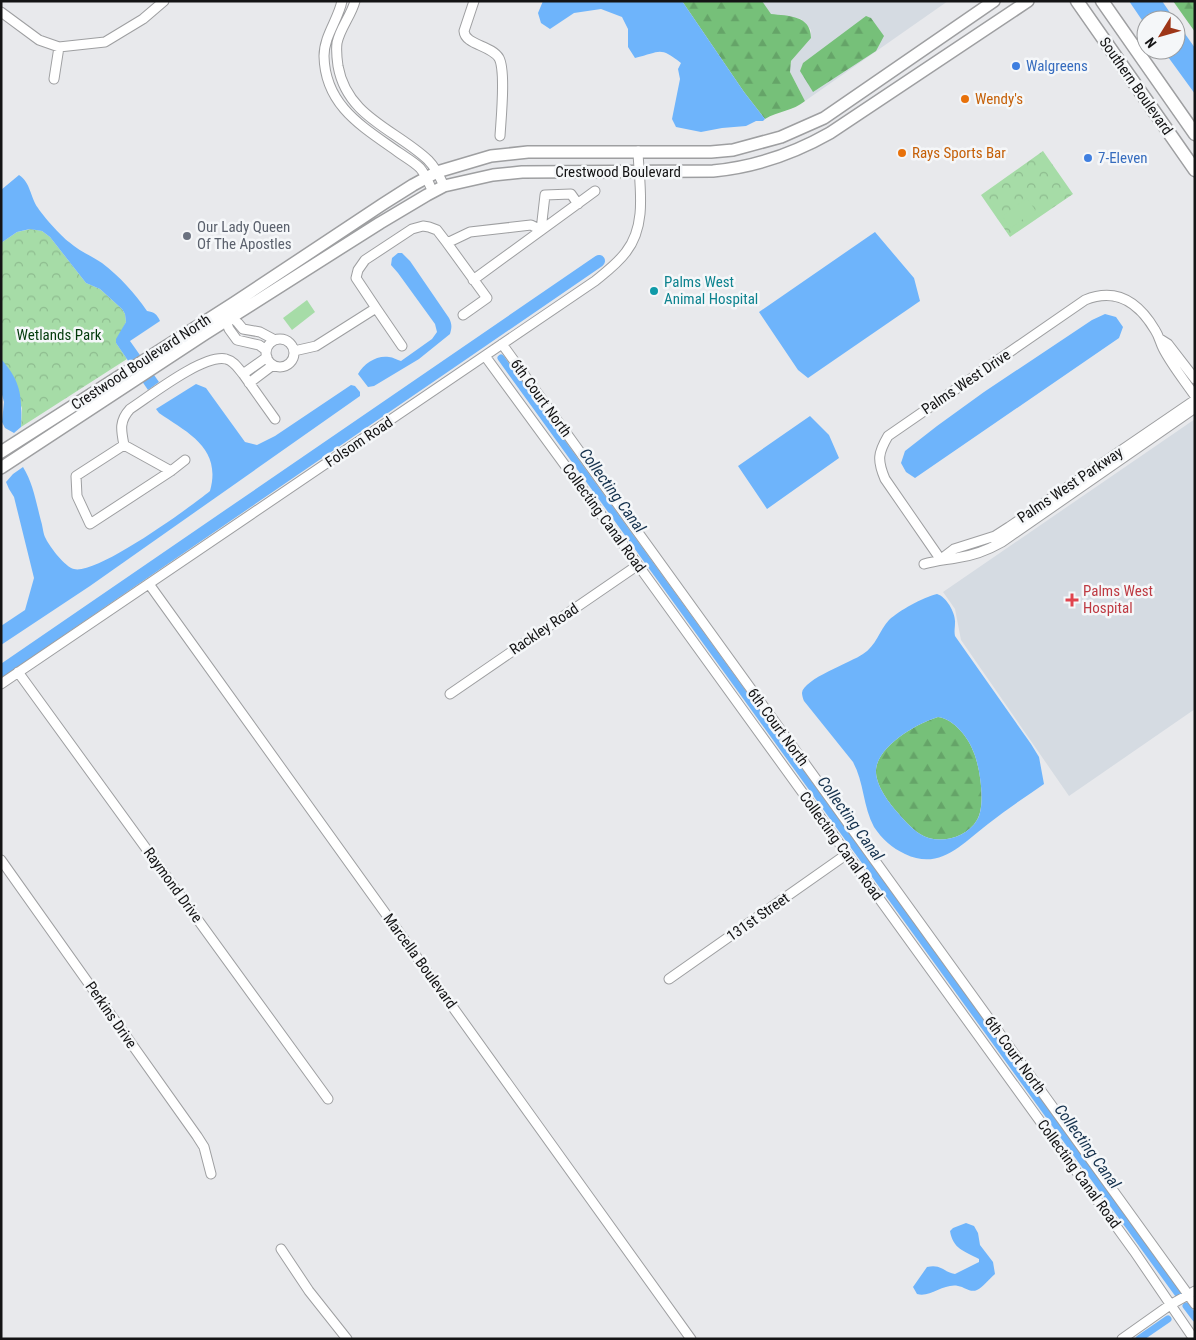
<svg xmlns="http://www.w3.org/2000/svg" width="1196" height="1340" viewBox="0 0 1196 1340" font-family="'Roboto Condensed',sans-serif">
<defs>
<pattern id="forest-firs" width="22" height="20" patternUnits="userSpaceOnUse" patternTransform="scale(1.25)"><rect width="22" height="20" fill="#76c079"/><path d="M5 1l3.5 6h-7zM16 11l3.5 6h-7z" fill="#65a468"/></pattern>
<pattern id="park-crowns" width="20" height="18" patternUnits="userSpaceOnUse" patternTransform="scale(1.25)"><rect width="20" height="18" fill="#a6dca7"/><path d="M2 6a3 3 0 1 1 6 0M12 15a3 3 0 1 1 6 0" fill="none" stroke="#8ebc8f"/></pattern>
</defs>
<rect width="100%" height="100%" fill="#e8e9ec"/>
<path fill="#d5dbe2" d="M762,1H948L805,101L790,72L791,61L810,38L811,30L801,19L770,14Z
M1195,419V709L1069,796L961,640L955,609L943,592Z"/>
<path fill="url(#forest-firs)" d="M682,1H762L771,14C788,16 811,15 811,38L791,61L790,72L805,101C793,111 778,111 765,119L744,92Z
M1173,1H1195V32Z
M866,16L871,18L884,36L876,51L813,92L800,71L803,63Z
M938,717C954,719 969,738 974,753C980,768 986,805 977,820C966,839 937,845 920,834C912,829 904,820 898,813C889,803 877,787 876,773C874,748 917,723 938,717Z"/>
<path fill="url(#park-crowns)" d="M1043,151L1073,194L1010,237L981,195Z
M31,229L42,231L50,237L86,283L100,289L122,309L125,314L126,322L116,343L127,359L21,427L22,408L1,359V243L17,232Z"/>
<path fill="#a6dca7" d="M1027,198L1035,210L1011,228L1002,216Z
M307,300L315,312L292,330L283,318Z"/>
<path fill="#6eb4fb" fill-rule="evenodd" d="M543,1H682L744,92L765,119L763,121H756L746,126L722,128L701,132L676,127L672,119L680,79L678,69L681,63C659,46 661,52 635,58L628,47V29L622,17L601,9L574,13L550,29L541,23L538,13Z
M1129,1H1162L1175,20H1146V26Z
M1176,21L1195,48V94L1163,50H1176Z
M19,175C31,183 30,197 38,208C43,216 61,236 69,242C79,251 92,256 102,263C120,277 134,292 147,311C154,312 157,314 160,321L130,341L159,382L148,390L116,343V339L126,322L125,314L122,309L100,289L86,283L50,237L42,231L30,229L17,232L1,243V190Z
M875,232L914,278L920,301L808,378L798,370L759,312Z
M398,253H402L410,261L449,318C452,324 452,327 450,334L419,359L374,386L368,387L358,374C364,363 377,355 389,357C393,357 397,360 401,361L432,339L437,332L435,324L398,273L391,265L392,258Z
M1105,314L1116,317L1123,327L1119,338L915,478L906,472L901,463L905,451L937,426L984,392L1092,320Z
M1,359C22,382 22,398 21,427L14,433L5,428L2,422L4,402L1,391Z
M196,384L206,388L245,442L257,445L275,436L351,385L355,386L360,392V396L90,586L1,645V626L25,610L34,578L14,497L9,489L6,482L13,474L23,467C33,483 36,502 41,521C43,527 43,534 46,539C50,547 65,567 74,569C97,575 189,508 210,491C222,448 188,433 159,413L156,409Z
M810,416L829,435L839,458L767,509L738,466Z
M937,594C947,597 956,614 955,623C955,628 954,631 955,636L1031,744L1039,757L1044,784C1025,797 1006,810 988,824C962,844 940,871 905,854C892,848 882,839 874,827C863,807 864,782 853,762L804,701C803,699 802,695 802,693C803,679 852,662 863,654C876,646 879,631 889,620C900,610 922,598 937,594ZM938,717C954,719 969,738 974,753C980,768 986,806 977,820C966,839 937,845 920,834C912,829 904,820 898,813C889,803 877,787 876,773C874,748 917,723 938,717Z
M966,1223L974,1226L978,1233L980,1245L993,1262L995,1274C989,1279 983,1287 977,1290C970,1293 965,1287 958,1286C944,1283 930,1298 917,1294L913,1287L927,1267C942,1264 943,1272 955,1274L979,1262V1259C964,1251 953,1249 950,1231L953,1228Z"/>
<g fill="none" stroke-linecap="round" stroke-linejoin="round">
<path stroke="#6eb4fb" stroke-width="7" d="M501,358L1178,1294
M1186,1306L1195,1318
M1139,1339L1168,1319"/>
<path stroke="#6eb4fb" stroke-width="12" d="M1,671L599,261"/>
<defs>
<path id="minor" d="M342,1C338,20 324,36 324,56C325,106 363,127 398,152C405,157 414,162 420,168C426,175 429,184 433,192
M355,1C351,16 340,28 337,43C336,51 337,59 338,66C347,117 395,129 428,160C435,167 440,177 444,186
M474,1L464,31C465,45 491,45 499,58C506,71 501,119 500,136
M1,12L39,40L59,47L105,42L143,19L164,1
M54,79L59,47
M447,243L470,232L531,225L541,230L545,195L571,194L578,204
M473,280L595,191
M376,308L356,278L358,270L365,260L412,229L423,226L429,227L437,230L447,243L487,298L463,315
M224,315L229,329L237,340L259,345L266,350
M229,315L238,323L243,329L260,332L275,340
M266 353a14 14 0 1 1 28 0a14 14 0 1 1-28 0Z
M1160,339L1168,344L1195,379
M502,344L1195,1304
M294,351L316,346L376,308L402,346
M485,356L638,565L1134,1251L1194,1339
M243,374L275,419
M249,383L273,365
M124,445L171,471
M185,460L171,471L90,524L77,496L76,476L124,445C121,430 119,421 130,409C150,396 203,354 226,359C234,361 238,368 243,374L267,357
M941,559L954,549L995,536L1009,527L1195,400
M941,560L885,479C877,460 878,453 888,436L1085,300C1117,287 1139,303 1155,330C1159,336 1160,342 1163,348C1171,364 1184,380 1195,396
M924,564C935,561 945,560 956,558C972,556 988,550 1002,542L1195,408
M149,584L691,1339
M18,672L328,1099
M1,684L595,281C606,272 617,264 626,252C648,224 639,184 638,151
M450,694L638,565
M1,860L197,1136L204,1147L211,1174
M669,979L847,854
M281,1249L309,1291L347,1339
M1122,1339L1170,1305L1195,1291"/>
<path id="major" d="M1,452L234,303L383,204L413,185L437,172L491,156L528,152H711L733,150L781,137L824,118L994,1
M1,468L205,334L380,223L427,195L444,186L493,175L522,172L713,171C756,167 793,154 830,133L1028,1"/>
<path id="highway" d="M1077,1L1195,170
M1102,1L1195,134"/>
</defs>
<use href="#minor" stroke="#9e9fa1" stroke-width="11"/>
<use href="#major" stroke="#9e9fa1" stroke-width="14"/>
<use href="#highway" stroke="#9e9fa1" stroke-width="15"/>
<use href="#minor" stroke="#fff" stroke-width="9"/>
<use href="#major" stroke="#fff" stroke-width="11"/>
<use href="#highway" stroke="#fff" stroke-width="12"/>
</g>
<g fill="#3f7fe0" stroke="#f5f7f9" stroke-width="2">
<circle cx="1016" cy="66" r="5"/>
<circle cx="1088" cy="158" r="5"/>
</g>
<g fill="#e8710a" stroke="#f5f7f9" stroke-width="2">
<circle cx="965" cy="99" r="5"/>
<circle cx="902" cy="153" r="5"/>
</g>
<circle fill="#6b7280" stroke="#f5f7f9" stroke-width="2" cx="187" cy="236" r="5"/>
<circle fill="#0f9aa8" stroke="#f5f7f9" stroke-width="2" cx="654" cy="291" r="5"/>
<path fill="#e0444e" stroke="#f5f7f9" stroke-width="2" d="M1069.5 592.5h5v5h5v5h-5v5h-5v-5h-5v-5h5z"/>
<g text-anchor="middle" stroke-width="5" stroke-linejoin="round" paint-order="stroke">
<g font-size="15" fill="#366cbe" stroke="#f5f7f9" text-anchor="start">
<text x="1026" y="71">Walgreens</text>
<text x="1098" y="163">7-Eleven</text>
</g>
<g font-size="15" fill="#141415" stroke="#f5f7f9">
<text transform="translate(1136 86) rotate(55)" y="5">Southern Boulevard</text>
<text x="618" y="177">Crestwood Boulevard</text>
<text transform="translate(141 362) rotate(-33)" y="5">Crestwood Boulevard North</text>
<text transform="translate(966 382) rotate(-34)" y="5">Palms West Drive</text>
<text transform="translate(541 398) rotate(54)" y="5">6th Court North</text>
<text transform="translate(359 442) rotate(-34)" y="5">Folsom Road</text>
<text transform="translate(1070 485) rotate(-34)" y="5">Palms West Parkway</text>
<text transform="translate(604 518) rotate(54)" y="5">Collecting Canal Road</text>
<text transform="translate(544 629) rotate(-34)" y="5">Rackley Road</text>
<text transform="translate(778 727) rotate(54)" y="5">6th Court North</text>
<text transform="translate(841 846) rotate(54)" y="5">Collecting Canal Road</text>
<text transform="translate(173 885) rotate(54)" y="5">Raymond Drive</text>
<text transform="translate(758 917) rotate(-35)" y="5">131st Street</text>
<text transform="translate(420 961) rotate(54)" y="5">Marcella Boulevard</text>
<text transform="translate(111 1015) rotate(55)" y="5">Perkins Drive</text>
<text transform="translate(1015 1055) rotate(54)" y="5">6th Court North</text>
<text transform="translate(1079 1174) rotate(54)" y="5">Collecting Canal Road</text>
</g>
<g font-size="15" fill="#c56008" stroke="#f5f7f9" text-anchor="start">
<text x="975" y="104">Wendy's</text>
<text x="912" y="158">Rays Sports Bar</text>
</g>
<g font-size="15" fill="#5b616d" stroke="#f5f7f9" text-anchor="start">
<text x="197" y="232">Our Lady Queen<tspan x="197" dy="17">Of The Apostles</tspan></text>
</g>
<g font-size="15" fill="#0d838f" stroke="#f5f7f9" text-anchor="start">
<text x="664" y="287">Palms West<tspan x="664" dy="17">Animal Hospital</tspan></text>
</g>
<g font-size="15" fill="#033b0c" stroke="#f5f7f9">
<text x="59" y="340">Wetlands Park</text>
</g>
<g font-size="15" fill="#be3a42" stroke="#f5f7f9" text-anchor="start">
<text x="1083" y="596">Palms West<tspan x="1083" dy="17">Hospital</tspan></text>
</g>
<g font-size="16" font-style="italic" fill="#14314d" stroke="#f5f7f9">
<text transform="translate(613 490) rotate(54)" y="6">Collecting Canal</text>
<text transform="translate(851 818) rotate(54)" y="6">Collecting Canal</text>
<text transform="translate(1088 1146) rotate(54)" y="6">Collecting Canal</text>
</g>
</g>
<rect width="1196" height="1340" fill="none" stroke="#141415" stroke-width="5"/>
<g transform="translate(1161 35) rotate(233)"><circle r="24" fill="#f5f7f9" stroke="#9b9c9e"/>
<path d="M0-4L9 19L0 12L-9 19Z" fill="#9e3618"/>
<text y="-8" font-size="14" font-weight="bold" text-anchor="middle" fill="#141415">N</text>
</g>
</svg>
